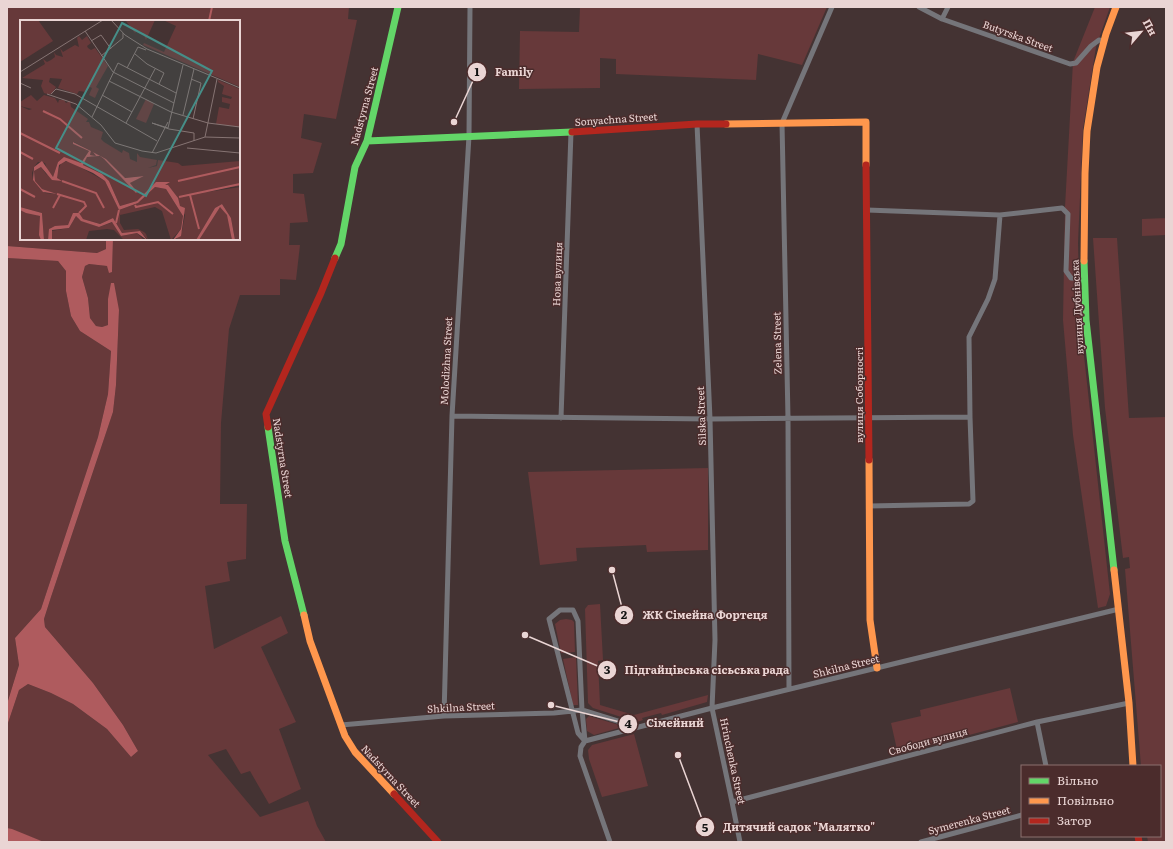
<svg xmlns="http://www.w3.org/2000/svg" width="1173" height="849" viewBox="0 0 1173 849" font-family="Literata,serif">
<rect width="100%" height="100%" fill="#433"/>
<path fill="#67393a" d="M7,7H349L348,19L357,20L336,119L304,114L301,138L322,143L313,173L293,174V193L304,194L308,222L290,223L289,245H300L296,280L280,279V295H240L229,329L221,423L220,504H247L246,559L227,562L230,581L205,586L214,649L281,616L288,633L261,647L296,722L279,729L301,789L269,804L250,771L241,774L226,749L208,755L260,817L308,801L317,826L326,842H44L7,828V726L19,690L28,684L51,693L73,704L107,729L131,757L138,751L123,725L93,683L45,627L44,619L51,597L113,412L116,385L119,310L108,299V325L102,327L96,326L90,318L88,298L82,277L85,266L89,264L107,266L112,272L113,239H239V21H21V239H106V249L97,253L7,246Z
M580,7H827L802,65L758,54L756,80L616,74V59L600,58V88L519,89L520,31L579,32Z
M1095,7H1110L1096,47L1083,129L1078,243L1080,319L1110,594L1106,606L1098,608L1073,435L1063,320L1065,207L1073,62Z
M1165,195H1166V235L1142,236V219L1166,218Z
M1093,238H1117L1129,418L1166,417V842H1148L1147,836H1160V766H1141L1125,569L1130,568L1129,557L1123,558L1105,408Z
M7,258L58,261L66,271V291L71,316L80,331L111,351L108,394L98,437L41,609L15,638L19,665L7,704Z
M708,468V550L647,552L646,545L576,548L577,561L540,565L528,472Z
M600,604L603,660L598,661L600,705L634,715L708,695L707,702L662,715L661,713L642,718L643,720L637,722L593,708L588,703L585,609L588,605Z
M566,619L572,620L574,622L575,652L561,653L555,624L560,620Z
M576,657L578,705H573L563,659Z
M1010,688L1018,722L898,754L891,723L921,716L920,710Z
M589,716L619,725V728L594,735L587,731L586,719Z
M634,734L648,786L602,797L589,759L588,750L592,745Z"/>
<path fill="#af5b5e" d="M106,239H113L112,272L109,273L107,266L89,264L85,266L82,277L88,298L90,318L96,326L102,327L108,325V299L111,283H114L119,310L116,385L113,412L51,597L44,619L45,627L93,683L123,725L138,751L131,757L107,729L73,704L51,693L28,684L19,690L7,726V704L19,665L15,638L41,609L98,437L108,394L111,351L80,331L71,316L66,291V271L58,261L7,258V246L97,253L106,249Z
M7,828L12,829L44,842H7Z"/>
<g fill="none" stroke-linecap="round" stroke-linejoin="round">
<path stroke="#af5b5e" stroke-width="2" d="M209,21L212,7"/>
<path stroke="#75757a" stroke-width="5" d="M919,7L942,19L1070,64L1076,63L1091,46L1099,40L1104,41
M942,19L948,7
M697,124L710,419L715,640L712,708L732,802L740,842
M867,210L1000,215L1062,208L1068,214L1066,271L1071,278L1084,279
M452,416L710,419L970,417
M561,418L571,132
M869,506L969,504L973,501L970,417L969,337L988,299L995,279L1000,215
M560,610H573L578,621L582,710L585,741L578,733L549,619Z
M789,689L788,418L782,123L832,7
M444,716L452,416L469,136L470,7
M1037,722L1046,766
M341,725L444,716L554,713L582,710L637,727
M585,741L712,708L1119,609
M585,741L581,747L580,756L610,842
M732,802L1037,722L1129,703
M921,842L1022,815"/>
<path stroke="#63d668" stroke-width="7" d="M367,141L572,132
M335,258L341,244L355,167L367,141L398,7
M1084,261L1086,320L1114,570
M268,427L285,541L304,615"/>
<path stroke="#ff974d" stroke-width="7" d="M726,124L866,122V165
M1084,261L1085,173L1087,131L1097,67L1106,34L1116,7
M869,460L870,620L877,668
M1114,570L1129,703L1133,766
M304,615L310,641L345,736L355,752L394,794"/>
<path stroke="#b3261e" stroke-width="7" d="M572,132L697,124H726
M866,165L869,460
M268,427L266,414L321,293L335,258
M394,794L438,842
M1138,836L1139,842"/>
</g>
<g text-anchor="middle" stroke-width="3" stroke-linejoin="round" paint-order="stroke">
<g font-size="10" fill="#ead5d4" stroke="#4b2c2c">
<text transform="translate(1018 36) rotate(20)" y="4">Butyrska Street</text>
<text transform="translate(364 106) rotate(-75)" y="4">Nadstyrna Street</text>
<text transform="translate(616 119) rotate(-4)" y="4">Sonyachna Street</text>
<text transform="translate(557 274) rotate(-88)" y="4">Нова вулиця</text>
<text transform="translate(1077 307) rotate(-93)" y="4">вулиця Дубнівська</text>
<text transform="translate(777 343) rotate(-91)" y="4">Zelena Street</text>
<text transform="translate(446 361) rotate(-87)" y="4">Molodizhna Street</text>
<text transform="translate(859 395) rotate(-90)" y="4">вулиця Соборності</text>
<text transform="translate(701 416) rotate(-92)" y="4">Silska Street</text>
<text transform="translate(283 458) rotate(81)" y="4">Nadstyrna Street</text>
<text transform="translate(846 666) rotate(-14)" y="4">Shkilna Street</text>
<text transform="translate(461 707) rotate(-3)" y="4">Shkilna Street</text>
<text transform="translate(928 741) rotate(-15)" y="4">Свободи вулиця</text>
<text transform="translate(733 761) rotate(78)" y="4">Hrinchenka Street</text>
<text transform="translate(391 776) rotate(47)" y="4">Nadstyrna Street</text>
<text transform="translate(969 820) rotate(-15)" y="4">Symerenka Street</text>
</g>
</g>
<g transform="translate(20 20)">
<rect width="220" height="220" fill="#433"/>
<path d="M0,0H18L33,21L0,42ZM111,0H135L126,20L123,13L117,10L115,13L106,1ZM143,0H220V67L123,25L124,23L144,32L156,6ZM59,16L62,20L67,16L71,23L67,26L68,28L71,30L75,28L88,46L76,67L79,69L75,78L69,75L72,68L70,67L66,72L59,71L57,74L38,68L42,59L30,58L29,62L36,67L32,74H27L24,73L21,66L23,60L2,58L25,44L23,39L27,42L31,40L35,37L34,32L36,35L43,37L40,28L43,32L55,25L59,27L57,18ZM198,60L220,69V107L196,104L199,87L209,89L210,84L202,82V77L211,79L212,77L202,74L204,66L198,62ZM11,75L17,81L24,75L35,78L38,83L39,80H44L46,83L50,81L51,87L68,99L66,102H69L71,107L83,112L81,119L84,122L102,133L103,130L109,133L110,139L117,142V133L120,137L137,140L136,145L128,148L137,146L138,140L158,143L162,146L220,141V166L203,168L187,172L220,167V220H215L211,198L202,184L195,188L176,220H156L162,211L165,195L148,166H132L117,181L100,186L89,161L82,154L63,145L67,136L71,137L80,136L84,139L116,172L110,163L124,156L104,158L86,139L73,132L76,136L70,135L71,131L54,122L53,124L69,131L61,143L43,138L38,142L33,157L28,153L25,143L18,142L14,147L12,153L13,160L25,173L36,174L22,169L15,161L14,151L21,147L26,154L35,159L41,143L49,141L85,161L99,190L118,183L135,167L146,169L163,196L161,209L151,220L142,191L135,187L100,195L94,191L100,195V203L104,210L118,209L124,212L126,214L128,220L120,211L102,213L93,198L80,204L63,199L56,193L48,205L30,208L28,220H24L22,193L0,187V86L9,90L12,89L0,86V82ZM126,79L134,84L126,103L116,99ZM198,187L204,188L210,201L212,220H179ZM0,190L20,196L21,220H0ZM56,196L60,200L79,207L93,202L101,216L117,213L124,220L103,219L94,210L87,209L69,211L66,220H32L31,211L49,208Z" fill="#67393a"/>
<path d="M53,122L71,131L70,135L76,136L73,132L86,139L105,158L124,156L110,163L117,172L116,173L84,139L80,136L67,137L63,145L82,154L89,161L100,186L117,181L136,162H150L145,165H148L158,178L160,186L165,188L161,216L153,220L161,209L163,196L146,169L135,167L118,183L99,190L85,161L73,153L46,141L39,145L37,158L42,161L32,160L21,147L14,151L15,161L22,169L37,174L23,172L13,160L14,147L22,141L33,157L38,142L44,137L61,143L69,131L53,124ZM202,184L211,198L215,220H212L207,195L200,187L179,220H176L195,188ZM0,187L22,193L24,220H21L19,215L20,196L6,193L0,190ZM53,193H59L63,199L80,204L93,198L102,213L120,211L127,220L117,213L101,216L92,202L79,207L61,201L56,196L49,208L32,210V220H28L29,209L35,206L48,205Z" fill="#af5b5e"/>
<path fill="none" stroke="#af5b5e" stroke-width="2" d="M23,91L40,99L62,118M0,113L40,133M0,132L13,139M42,161L76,173L84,188M158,161L220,147M0,169L15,177M37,174L64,182L66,186L59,193M170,175L179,209M159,177L220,164M115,185L116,187L138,182L153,194M33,188L40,175M96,203L99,190"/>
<path fill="none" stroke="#867473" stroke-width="1" d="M91,0L105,15L127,29L220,68M65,11L93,52L154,83M71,21L81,15L91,29M115,34L127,44L144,53L139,64M81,36L103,18V13M107,48L118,27L126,30M0,52L83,0M171,59L181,63L173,99M89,61L151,92L188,103L220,107M0,63L11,68M27,74L56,84L81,105L95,123L122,131L136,133L185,117L220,118M31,74L36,69L55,74L137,121M82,75L112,92M163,95L174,49M72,97L98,43L156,73M106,103L135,49M148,108L132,103L149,109L174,113V121M148,108L163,45M185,117L197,59M167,128L220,133M132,133L148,102"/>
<path fill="#468e88" fill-opacity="0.15" stroke="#468e88" stroke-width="2" d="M102,3L192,51L126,176L36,128Z"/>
<rect width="220" height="220" fill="none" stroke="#ead5d4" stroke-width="2"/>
</g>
<path fill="none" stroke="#ead5d4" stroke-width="1.5" d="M454 122L477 72M612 570L624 615M525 635L607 670M551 705L628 724M678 755L705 827"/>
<g fill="#ead5d4" stroke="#4b2c2c" stroke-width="1.5">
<circle cx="454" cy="122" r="4"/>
<circle cx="612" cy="570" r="4"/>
<circle cx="525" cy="635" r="4"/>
<circle cx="551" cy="705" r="4"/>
<circle cx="678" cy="755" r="4"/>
<circle cx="477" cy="72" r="10"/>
<circle cx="624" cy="615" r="10"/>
<circle cx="607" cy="670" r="10"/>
<circle cx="628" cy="724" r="10"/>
<circle cx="705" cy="827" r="10"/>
</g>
<g font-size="12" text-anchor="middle" font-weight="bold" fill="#111">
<text x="477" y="76">1</text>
<text x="624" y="619">2</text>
<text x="607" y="674">3</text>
<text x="628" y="728">4</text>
<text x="705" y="832">5</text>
</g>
<g font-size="11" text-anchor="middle" font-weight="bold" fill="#ead5d4" stroke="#4b2c2c" stroke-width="3" stroke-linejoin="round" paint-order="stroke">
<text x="514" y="76">Family</text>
<text x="705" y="619">ЖК Сімейна Фортеця</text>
<text x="707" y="674">Підгайцівська сісьська рада</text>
<text x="675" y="727">Сімейний</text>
<text x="799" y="831">Дитячий садок "Малятко"</text>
</g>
<rect width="1173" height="849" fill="none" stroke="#ead5d4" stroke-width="16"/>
<rect x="1021" y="765" width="140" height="72" fill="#4b2c2c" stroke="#8b706f"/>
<rect x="1029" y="778" width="20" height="6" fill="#63d668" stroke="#8b706f"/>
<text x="1057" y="785" font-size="12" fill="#ead5d4">Вільно</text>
<rect x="1029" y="798" width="20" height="6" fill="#ff974d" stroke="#8b706f"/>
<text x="1057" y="805" font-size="12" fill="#ead5d4">Повільно</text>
<rect x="1029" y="818" width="20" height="6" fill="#b3261e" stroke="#8b706f"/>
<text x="1057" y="825" font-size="12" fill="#ead5d4">Затор</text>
<g transform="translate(1141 32) rotate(62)" stroke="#4b2c2c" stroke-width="3" paint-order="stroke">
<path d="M0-3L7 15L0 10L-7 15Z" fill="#ead5d4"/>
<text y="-6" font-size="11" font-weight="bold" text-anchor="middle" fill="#ead5d4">Пн</text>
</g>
</svg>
